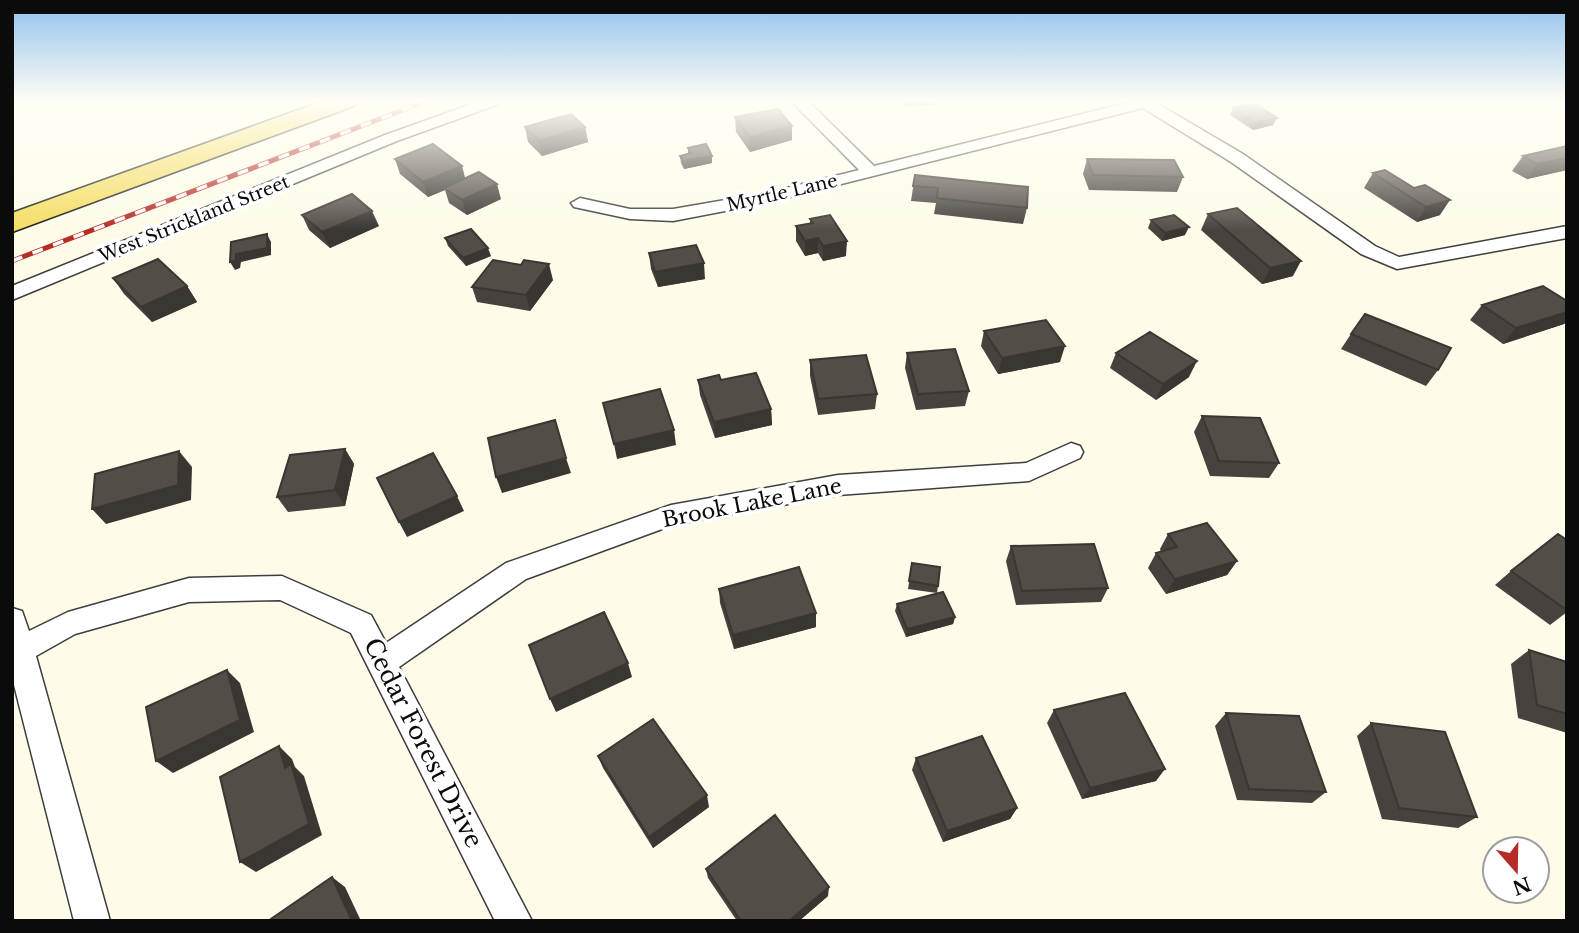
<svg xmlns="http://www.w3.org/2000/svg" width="1579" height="933" viewBox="0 0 1579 933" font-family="'Libre Baskerville',serif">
<rect width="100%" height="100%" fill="#fefce9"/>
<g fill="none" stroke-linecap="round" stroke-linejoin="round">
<defs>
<path id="minor" d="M480,101H502L499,104L397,141L12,300V286L385,135Z
M791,101H808L874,166L1134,101H1153L1243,154L1375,246L1399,257L1567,226V238L1397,269L1361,254L1231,162L1143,108L766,203L673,221L630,219L574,207L571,203L580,198L630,209H673L766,193L859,170Z
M1071,443L1080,446L1083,452L1080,458L1029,481L838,495L673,525L526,579L399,667L532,921H495L351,633L280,600L189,602L75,634L36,656L110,921H74L12,677V608L22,611L29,631L68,612L189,578L282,576L371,615L386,643L506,563L671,505L838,475L1026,463Z"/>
<path id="primary" d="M323,101H357L354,106L12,232V213Z"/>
</defs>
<use href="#minor" stroke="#3e3e3e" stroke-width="3"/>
<use href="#primary" stroke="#1c1c1c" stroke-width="3"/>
<use href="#minor" fill="#fff" fill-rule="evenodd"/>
<use href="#primary" fill="#f5dd63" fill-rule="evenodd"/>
<defs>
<path id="rail" d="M12,261L426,101"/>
</defs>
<use href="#rail" stroke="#b62d28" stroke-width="5"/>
<use href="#rail" stroke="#fff" stroke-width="3.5" stroke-dasharray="11" stroke-linecap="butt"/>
</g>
<path fill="#47423e" d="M901,101H936L935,105L903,106Z
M1233,108L1273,125L1253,130L1230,115Z
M735,117L792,126V140L750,152L736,132Z
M525,127H585L588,142L542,156L528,142Z
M1567,146V170L1527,179L1512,171L1523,156Z
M688,148L712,163L684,169L681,163L680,156L688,154Z
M395,159L466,178L501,199L467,215L449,203L445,190L428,197L400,174Z
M1087,159L1183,177L1177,192L1089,190L1083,174Z
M1373,173L1440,215L1417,222L1364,188Z
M915,175L1027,208L1023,224L934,214L936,203L911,201Z
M1208,214L1293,276L1262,284L1201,230Z
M302,215L379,226L330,248L309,230Z
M810,219L846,256L823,261L818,253L805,256L796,241V226L810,223Z
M1151,220L1185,235L1162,241L1148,228Z
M445,238L491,256L466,266L448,246Z
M649,253L705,279L658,287L651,269Z
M113,278L187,286L197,302L152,322L124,294Z
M553,280L530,311L477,302L472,287Z
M1567,301V321L1564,324L1503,344L1470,320L1482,305Z
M984,331L1060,362L998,374L981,346Z
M1351,334L1438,370L1426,386L1341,349Z
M907,353L969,391L965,406L916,410L905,368Z
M1116,353L1189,377L1156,400L1110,368Z
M810,360L877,394L875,409L818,415L810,376Z
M698,380H721L771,409L772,425L715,438L700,395Z
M1202,416L1279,463L1269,478L1210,476L1194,432Z
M345,449L354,464L345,506L288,512L277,497Z
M1168,534L1237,561L1227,575L1166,594L1148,568L1156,553L1161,552L1160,549Z
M1567,540V612L1550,625L1495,585L1511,571Z
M1011,546L1108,588L1101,602L1016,605L1006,561Z
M912,563L938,586L937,593L908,589Z
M719,589L816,613V627L734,649L720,603Z
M897,604L955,617L953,624L906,637L895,611Z
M1529,650L1567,662V733L1518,718L1511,664Z
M1054,710L1156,781L1082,799L1047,723Z
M1226,713L1326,792L1312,803L1237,800L1215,726Z
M1371,723L1477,817L1458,828L1382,819L1357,736Z
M598,756L709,807L653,848L603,768Z
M916,758L1017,808L1010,819L943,842L912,770Z
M706,869L828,896L799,921H737L708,878Z"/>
<path fill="#3a3632" d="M1277,118L1273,125L1253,130L1256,123Z
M792,126V140L750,152V137Z
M585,127L588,142L542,156L539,141Z
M712,156V163L684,169L683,161Z
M1567,158V170L1527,179L1537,164Z
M462,166L466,181L444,188L445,190L428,197L423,182Z
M497,184L501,199L467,215L462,200Z
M1450,200L1440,215L1417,222L1426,207Z
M372,211L379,226L330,248L322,232Z
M1189,227L1185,235L1162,241L1165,233Z
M267,234L271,242V255L241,262L240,268L235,270L230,262L236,254Z
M818,238V253L805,256V241Z
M847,241L846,256L823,261V246Z
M488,248L491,256L466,266L463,258Z
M1301,261L1293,276L1262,284L1270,268Z
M704,263L705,279L658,287L655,272Z
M549,264L553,280L530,311L526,295Z
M187,286L197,302L152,322L141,307Z
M1567,312V321L1564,324L1503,344L1516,328Z
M1065,346L1060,362L998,374L1002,358Z
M1197,361L1189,377L1156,400L1163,384Z
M771,409L772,425L715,438L714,422Z
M674,430L676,445L617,459L614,444Z
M345,449L354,464L345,506L335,490Z
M179,451L192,467L191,500L106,524L92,509Z
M566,458L571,473L502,493L496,477Z
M457,496L464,511L407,537L399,522Z
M1237,561L1227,575L1166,594L1175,579Z
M816,613V627L734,649L733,635Z
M955,617L953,624L906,637L907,629Z
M628,663L632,677L556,712L550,699Z
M227,670L240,683L254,732L173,773L156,761Z
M279,746L292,759L295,767L304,776L322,835L256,872L240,862L285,768Z
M1165,769L1156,781L1082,799L1090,788Z
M707,795L709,807L653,848L649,837Z
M1017,808L1010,819L943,842L947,831Z
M332,877L345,887L361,921H352Z
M829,887L828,896L799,921H789Z"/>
<path fill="#534d48" stroke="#3a3632" stroke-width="2" d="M1246,105H1257L1277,118L1256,123L1233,108Z
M778,109L792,126L750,137L735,117Z
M571,114L585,127L539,141L525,127Z
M433,144L462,166L423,182L395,159Z
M706,144L712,156L683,161L680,156L691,153L688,148Z
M1567,146V158L1537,164L1523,156Z
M1087,159L1174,160L1183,177L1093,175Z
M1385,170L1414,188L1425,185L1450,200L1426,207L1373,173Z
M479,172L497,184L462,200L444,188Z
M915,175L1028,187L1027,208L937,198L938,188L913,186Z
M352,194L372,211L322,232L302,215Z
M1237,208L1301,261L1270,268L1208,214Z
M830,215L847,241L823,246L818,238L805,241L796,226L813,223L810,219Z
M1174,215L1189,227L1165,233L1151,220Z
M471,229L488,248L463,258L445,238Z
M267,234V248L236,254V260L230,262L231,242Z
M696,245L704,263L655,272L649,253Z
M158,259L187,286L141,307L113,278Z
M493,260L521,265L524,260L549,264L526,295L472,287Z
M1543,286L1567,301V312L1516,328L1482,305Z
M1365,314L1451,348L1438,370L1351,334Z
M1046,320L1065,346L1002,358L984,331Z
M1150,332L1197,361L1163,384L1116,353Z
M955,349L969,391L918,394L907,353Z
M866,355L877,394L818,399L810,360Z
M756,373L771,409L714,422L698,380L719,375L721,380Z
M660,389L674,430L614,444L603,403Z
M1202,416L1260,418L1279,463L1219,461Z
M555,420L566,458L496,477L488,438Z
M345,449L335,490L277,497L290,455Z
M179,451L178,485L92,509L95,474Z
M433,453L457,496L399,522L377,478Z
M1207,523L1237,561L1175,579L1156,553L1177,547L1168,534Z
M1558,534L1567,540V610L1511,571Z
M1094,544L1108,588L1022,591L1011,546Z
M912,563L940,567L938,586L909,581Z
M799,567L816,613L733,635L719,589Z
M943,592L955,617L907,629L897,604Z
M604,612L628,663L550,699L529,645Z
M1529,650L1567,662V714L1537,705Z
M227,670L240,720L156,761L146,707Z
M1125,693L1165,769L1090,788L1054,710Z
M1226,713L1299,716L1326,792L1249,789Z
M653,719L707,795L649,837L598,756Z
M1371,723L1445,732L1477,817L1399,808Z
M982,736L1017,808L947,831L916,758Z
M279,746L285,768L291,764L309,824L240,862L220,777Z
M775,815L829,887L789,921H741L706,869Z
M332,877L352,921H268Z"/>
<linearGradient id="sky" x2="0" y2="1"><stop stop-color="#91c1ed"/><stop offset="0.44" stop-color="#fffef5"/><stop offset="1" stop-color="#fffef5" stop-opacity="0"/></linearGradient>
<rect width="1579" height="231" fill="url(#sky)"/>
<g text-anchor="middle" stroke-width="7" stroke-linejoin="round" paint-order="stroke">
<g font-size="18" fill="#0b0b0b" stroke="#fff">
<text transform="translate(782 193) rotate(-13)" y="6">Myrtle Lane</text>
<text transform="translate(194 219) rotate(-22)" y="6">West Strickland Street</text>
</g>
<g font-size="21" fill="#0b0b0b" stroke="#fff">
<text transform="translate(752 503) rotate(-11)" y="7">Brook Lake Lane</text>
</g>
<g font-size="24" fill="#0b0b0b" stroke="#fff">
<text transform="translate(423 743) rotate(63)" y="8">Cedar Forest Drive</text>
</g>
</g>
<rect width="1579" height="933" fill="none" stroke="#0b0b0b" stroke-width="28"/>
<g transform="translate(1516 870) rotate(160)"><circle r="33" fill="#ffffff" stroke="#9d9d9d" stroke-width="2"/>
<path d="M0-5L12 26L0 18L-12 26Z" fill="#b62d28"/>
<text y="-10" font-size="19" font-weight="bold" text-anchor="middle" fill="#0b0b0b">N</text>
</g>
</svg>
